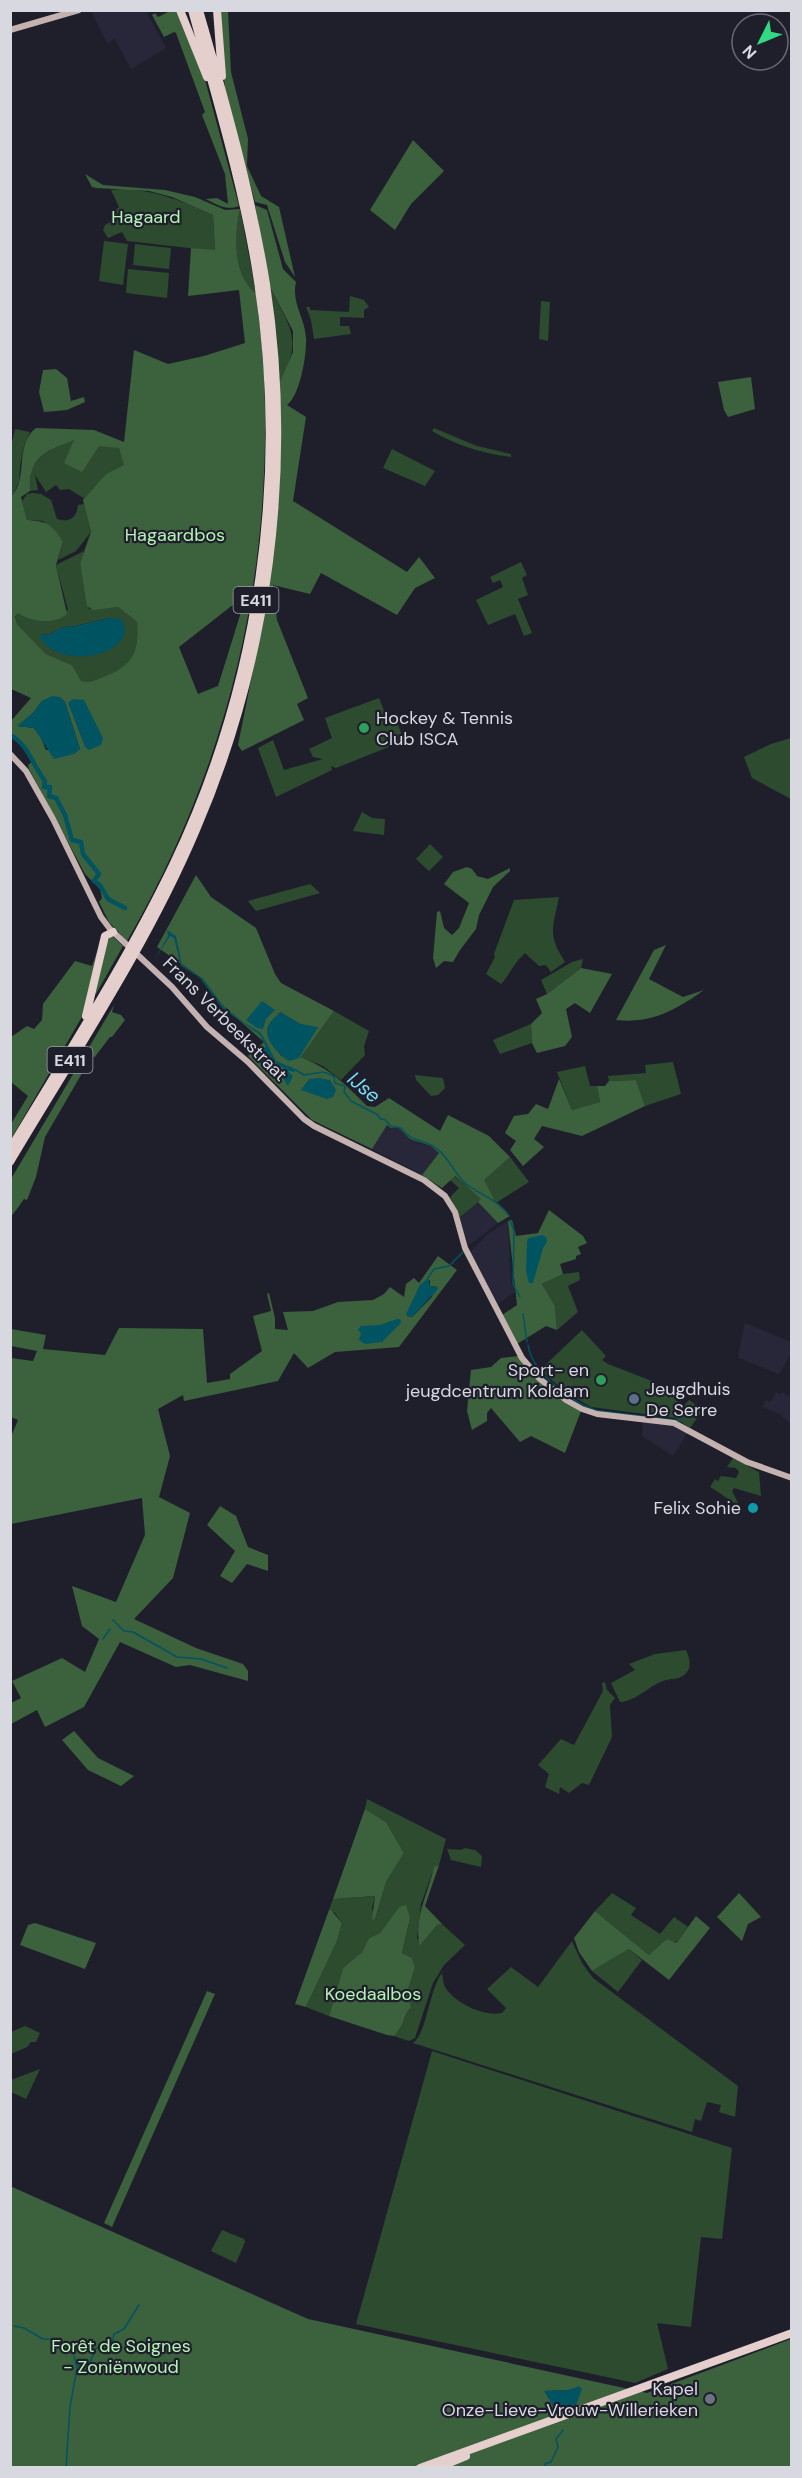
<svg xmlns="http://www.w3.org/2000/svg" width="802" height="2478" viewBox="0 0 802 2478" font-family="'DM Sans',sans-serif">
<rect width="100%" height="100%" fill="#1f1f2c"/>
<path fill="#28273a" d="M91,11H146L166,48L131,69L115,39L107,43Z
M387,1124L391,1128L398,1127L404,1134L421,1144L431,1146L439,1153L422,1175L372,1149Z
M478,1202L498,1223L468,1246L460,1217Z
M508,1221L511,1283L516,1291L498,1304L470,1252L488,1234Z
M745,1323L791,1342V1354L779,1374L739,1358L738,1355Z
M776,1392L780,1395L782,1392L788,1396L791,1393V1424L778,1413L762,1407L766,1400L770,1402Z
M643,1422L672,1425L688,1432L673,1456L642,1436Z"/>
<path fill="#2d4b2e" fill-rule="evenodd" d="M126,189C160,192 182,201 213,215L215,251L127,241L122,232L108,238L103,230L105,225L118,218L116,210L119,207L111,190Z
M240,209L256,293C233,278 234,233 240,209Z
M104,241L128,244L123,285L99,281Z
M135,244L171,248L169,269L133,265Z
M128,269L169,273L167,298L126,293Z
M270,287C290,329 304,338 279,384Z
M350,296L364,300L369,307L364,310V318L340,317V326H349L351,334L314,339L311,320L306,307H310V310L349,312Z
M541,301L550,302L548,341L539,339Z
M434,428L477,446L511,454V457C481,453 458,446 432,431Z
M15,429L30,432L24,446L20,466L19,482L11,499V446Z
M75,439L119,448L125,465L106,474L85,499L69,489L60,490L56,485L46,492L35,475L38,490L30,491C28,456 48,451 75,439Z
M392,449L435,471L425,486L383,468Z
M33,493L41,494L51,500L57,519C69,523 77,518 78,505L84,504L91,532L76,551L58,560L63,542L43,521L27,520L22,501L27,494Z
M84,551L80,563L89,609L118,607L137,622C139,652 133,667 103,677C95,680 89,683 80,681L72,665L46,654L17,624L15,615L18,612C33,624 51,615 68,610L56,565ZM109,618L124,629L116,645L72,656L49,647L42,634L48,635L63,627L76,626Z
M521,562L527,575L522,578L528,595L518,599L532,633L524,636L515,614L488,625L476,600L503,587L500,580L493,583L490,577Z
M379,698L388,721L396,719L404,741L336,768L331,766L332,770L276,797L258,748L273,740L284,770L323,759L313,757L309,749L332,738L325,718Z
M791,738H792L791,799L752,778L744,757L771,744Z
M362,812L372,818L385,819L384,835L353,831Z
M430,844L443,857L429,871L416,859Z
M310,884L320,893L256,911L248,901Z
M559,897C553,928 547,934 565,962L551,972L546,965L539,966L525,953C513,964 511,973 501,984L486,974L495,957L494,954L514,900Z
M583,959L581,968L547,994L541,980L572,962Z
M334,1011L369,1031L364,1046L365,1055L341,1080L323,1066L301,1057Z
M531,1024L532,1043L500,1054L493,1040Z
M673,1062L681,1094L645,1106L636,1080L609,1081L608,1076L646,1073L645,1065Z
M585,1066L590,1086H597L600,1102L572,1110L557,1072Z
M415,1075L443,1078L445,1088L438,1095L431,1096L416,1080Z
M510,1157L529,1182L496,1203L483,1180Z
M454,1176L482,1199L460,1217L450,1197L459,1188L450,1180Z
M579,1272L580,1280L568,1286L578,1312L557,1330L555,1306L542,1284L563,1274Z
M582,1330L606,1356L602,1360L608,1364L652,1381L649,1390L673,1397L683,1407L689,1400L703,1410L690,1428L675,1418L591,1407L567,1393L540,1370Z
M733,1458L759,1472L761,1496L734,1488L732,1491L739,1505C728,1500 721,1493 710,1487L715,1479L718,1481L721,1476L736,1478L739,1472L736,1468L727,1467Z
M686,1650C689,1657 692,1665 687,1672C681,1680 674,1678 666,1680C649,1685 637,1701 620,1702L611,1683L635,1670L629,1664L655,1654Z
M605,1682L607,1690L615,1698L610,1705L612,1737L589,1785L582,1783L569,1793L560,1787L559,1794L545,1787L549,1774L538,1765L561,1739L574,1745L603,1691L602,1683Z
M367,1799L446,1839L439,1865L434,1868L421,1904L417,1938L422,1944L437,1925L442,1924L465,1945L444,1965L433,1983L415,2038L409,2041L394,2036C406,2024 402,2018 411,2007L408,1990L415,1967L412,1958L402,1953L410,1918L399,1907L380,1933L369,1938L362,1952L343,1968L329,2016L306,2007L337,1941L342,1923L335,1913L329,1910L333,1899L375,1896L372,1908L375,1919L386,1882L404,1853L386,1822L365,1809Z
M465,1848L475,1850L482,1856L481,1867L451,1860L447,1849L461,1850Z
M612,1893L636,1908L631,1915L660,1934L674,1917L688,1927L678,1941L657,1949L649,1955L595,1911Z
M572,1941L582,1963L593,1978L738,2086L735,2117L719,2112L721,2105L707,2102L701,2121L695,2119L692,2132L413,2043C427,2033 429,1990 442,1973C443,1978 443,1983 445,1987C455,2003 484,2017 502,2013L506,2008L487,1989L511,1967L538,1987Z
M629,1949L642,1960L618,1992L592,1971Z
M25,2026L40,2033L36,2042H31L27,2047L11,2054V2032Z
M432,2051L732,2148L722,2239L701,2237L691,2327L657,2323L668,2369L635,2383L356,2324Z
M40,2069L26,2099L11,2092V2080Z
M222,2230L244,2239L245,2242L236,2263L211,2251Z"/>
<path fill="#3c613d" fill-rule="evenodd" d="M170,11H177L204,76L239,206C227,211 217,205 206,199L217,198L228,204L225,174L202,115L205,112L176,33L174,32L164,37L152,15L155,13L158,17Z
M219,11H228L231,72L248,139L247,166L261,196L279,207L295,277L285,262L267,205L255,202L225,91Z
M413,140L444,171L411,204L395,230L370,210Z
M85,174L103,185L165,190L195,197L225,210L240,209C234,234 233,277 256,293C259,320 263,348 264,375C273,577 228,766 127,941L109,922L99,902L102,898L100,889L85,874L29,769L28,765L32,762L31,759L19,739L11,735V721L31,698L11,689L10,499C13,494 18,488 19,482C24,463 19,441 36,428L94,430L124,442L134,350L168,364L204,356L245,343L239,290L188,296L191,248L215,250L213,215L172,197L149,191L96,188L92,187ZM74,440L64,463L82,472L99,446L119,448L124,465L106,474L83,500L91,532L80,563L87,606L93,610L118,607L137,622C139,652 133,666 103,677C95,680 90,683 81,681L72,665L46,654L17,624L15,616L18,613C31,622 54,625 67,614L56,565L63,542C51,523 48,522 27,520L21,497L30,491C28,456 47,451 74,440ZM243,597L241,612L218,686L198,694L179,647ZM60,697L65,702L80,749L46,750L41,738L34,728L18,726L34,712L42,701Z
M255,205L267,210L283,269L296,282C291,303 305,318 306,338C307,354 300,396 287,405L306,417L293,501L407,572L419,557L435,578L415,588L397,615L321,573L310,594L273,585L277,620L308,698L297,704L304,720L242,751L238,745L262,626L275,531L280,471L279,384L293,352V331L270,287Z
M56,369L67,378L71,401L84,397L85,402L67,410L44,412L39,392L43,370Z
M751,377L755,409L728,417L724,410L718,382Z
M467,867L472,869L477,876L488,879L510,868V871L493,887L479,915L476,929L460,950L453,962L444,961L436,968L433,958L437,912L440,911L444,928L452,935L459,928L469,903L444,884L453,872Z
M196,875L211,897L256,928L275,974L281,983L334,1011L301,1057C332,1070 344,1083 367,1106L375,1107L389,1098L440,1131L448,1115L489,1136L510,1157L484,1180L496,1203L510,1216L498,1223L478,1202L481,1199L455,1176L442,1188L422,1175L439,1153L431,1146L410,1139L398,1127L391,1128L387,1125L372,1149L312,1120L248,1056L264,1042L223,1006L203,979L157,947ZM280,1012L300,1024L318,1028L281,1056L278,1051Z
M112,936L123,946L96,994L94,993L107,941Z
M666,945L649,979L683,997L704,990C676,1010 651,1024 616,1020L654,950Z
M99,946L83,1015L11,1139V1124L28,1096L11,1082V1037L27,1026L34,1029L42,1020L43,1004L75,961L92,966Z
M581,968L612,974L590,1013L575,1003L566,1009L572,1037L565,1046L537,1053L532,1043L531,1024L542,1013L536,999L547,994Z
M114,1005L112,1012L121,1015L125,1020L112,1037H110L97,1054L95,1057L92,1056L45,1137L36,1177L27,1200L24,1199L11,1217V1179Z
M559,1079L572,1110L600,1102L597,1086H605L609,1081L636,1080L645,1106L582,1136L542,1126L534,1139L544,1147L523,1166L510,1150L516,1141L505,1133L514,1116L528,1114L536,1104L548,1109Z
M549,1210L583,1236L587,1243L578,1247L581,1254L576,1256V1259L560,1264L563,1274L542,1284L555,1306L557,1330L546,1326L517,1344L502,1315L517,1305L508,1221L512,1220L516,1236L538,1233Z
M438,1256L457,1270L399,1347L335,1352L308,1368L294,1353L278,1381L184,1401L183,1395L158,1409L170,1456L159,1497L190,1513L173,1578L134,1619L196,1648L243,1664L248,1671V1681L190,1665L176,1667L120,1642L84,1707L45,1727L37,1710L11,1724V1703L21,1698L12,1681L62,1658L85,1672L99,1639L82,1626L72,1586L116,1602L145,1535L142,1498L11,1524L10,1439L18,1420L11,1417V1358L33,1361L37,1351L11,1346V1329L46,1335L43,1349L105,1355L119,1328L203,1329L207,1383L230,1379V1374L262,1351L253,1316L271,1311L267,1294L269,1293L275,1318V1329L288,1330L283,1312L313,1311L338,1302L373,1300L384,1294L390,1287L404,1297L406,1284L414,1278L419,1283ZM430,1280V1286L437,1287L431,1298L412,1317L407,1316L420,1285Z
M518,1356L545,1387L581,1411L565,1453L531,1436L520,1442L491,1408L487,1413V1421L472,1430L467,1411L471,1370L491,1367L501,1358Z
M220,1506L236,1516L248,1547L268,1555V1571L247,1564L232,1583L220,1576L235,1551L207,1525Z
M74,1731L98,1758L134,1776L121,1786L88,1770L62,1740Z
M365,1809L386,1822L404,1853L386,1882L375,1919L372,1920L375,1896L333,1899Z
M439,1865L425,1906L442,1924L437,1925L420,1946C413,1919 428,1894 434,1867Z
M739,1893L761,1917L748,1924L742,1941L717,1917Z
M406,1905L410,1918L402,1953L412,1958L415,1967L408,1990L411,2007C402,2017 406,2024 394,2036L387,2035L329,2016L343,1968L362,1952L369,1938L380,1933L399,1907Z
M329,1910H331L342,1923L337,1941L306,2007L295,2004Z
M595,1911L649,1955L667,1939L676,1943L678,1941L696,1916L710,1928L669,1980L629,1949L592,1971L579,1952L574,1938Z
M35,1923L96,1943L85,1969L20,1945L28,1925Z
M207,1991L215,1994L112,2227L104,2223Z
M10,2186L308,2319L647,2393L791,2339V2467H11ZM579,2387L570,2406L562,2410L553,2406L545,2391L569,2390Z"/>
<path fill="#005462" d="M109,618L121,619C142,652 63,674 40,638L42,634L48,635L63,627L76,626Z
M52,696L60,697L65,702L80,749L74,754L54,759L34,728L17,726L34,712L42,701Z
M73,699L84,700L103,738L101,745L89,750L85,747L68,703Z
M167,930L176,936L182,965L203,979L222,1005L243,1022L261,1033L276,1061L298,1070L293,1072L287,1070L293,1076L288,1086L282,1076L285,1069L275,1063L266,1068L255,1059V1053L266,1047L260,1035L222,1008L200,978L181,966L174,938L170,936L153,962L168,936Z
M262,1001L275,1010L266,1019L263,1029L257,1028L246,1020Z
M280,1012L300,1024L318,1027L299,1058L289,1061C279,1055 261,1037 269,1024C272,1019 277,1016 280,1012Z
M319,1078L330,1080L336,1090L333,1097L327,1099L301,1090L309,1079Z
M542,1235L546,1237L547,1242L543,1248L533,1283H529L526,1271L527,1241L529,1238Z
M428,1278L430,1286L438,1287L437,1290L412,1317H409L406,1314L420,1285Z
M397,1319H400L401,1323L382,1342L365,1344L359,1340L361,1333L358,1330L361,1326L380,1325Z
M579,2386L582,2389L576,2405L566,2407L562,2410L553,2406L544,2391L569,2390Z"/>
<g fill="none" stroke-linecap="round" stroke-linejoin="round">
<path stroke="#005462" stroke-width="1.5" d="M296,1070L304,1075L323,1072L334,1076L335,1083L345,1086L344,1092L351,1101L378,1115L380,1119H384L391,1126L401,1128C412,1143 420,1138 433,1146C446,1153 453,1171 464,1182C477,1194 500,1200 509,1216
M510,1220L514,1231L513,1284L520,1297
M428,1278L434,1269L449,1266L463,1252
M523,1314L527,1342
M528,1345C532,1373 574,1405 600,1411L681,1421
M113,1620L124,1631L133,1632L177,1657L201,1659L227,1668
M103,1639L110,1629
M14,2326L24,2328L43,2339L58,2340L74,2352
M95,2349L113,2340L114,2334L124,2329L139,2305
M78,2365L90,2362L94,2353
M66,2468L70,2407L77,2368L74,2356
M546,2468L545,2464L551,2462L558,2447L556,2439L563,2430"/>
<path stroke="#005462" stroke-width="4.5" d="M10,735C28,744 33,766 45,781L44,787H50L49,796L56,798L65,815L72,840L81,842L83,854L99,874L94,881L100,885L108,899L125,908"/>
<path stroke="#c3b2b0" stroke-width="6" d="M10,30L79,10
M10,754L26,771L53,819L101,917L110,929L172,987L207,1027L248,1062L304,1119L314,1126L424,1180L445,1196L455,1212L465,1248L522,1358L540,1379L566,1400L582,1409L597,1414L674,1423L747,1462L792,1478"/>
<path stroke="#e4cfcd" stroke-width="8" d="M180,10L207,77
M217,10L222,76
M86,1016L105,936L113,932
M10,1149C66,1056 126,963 173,865C260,683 289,474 257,275C243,186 216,98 192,10
M10,1162C74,1054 147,946 196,830C269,661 294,467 266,284C251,192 225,100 199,10
M420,2468L792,2333
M437,2468L466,2456"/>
</g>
<g fill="#2e9e5b" stroke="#1f1f2c" stroke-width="2">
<circle cx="364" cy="728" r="6"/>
<circle cx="601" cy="1380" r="6"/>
</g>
<circle fill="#5c6f8a" stroke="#1f1f2c" stroke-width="2" cx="634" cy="1399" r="6"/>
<circle fill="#0f9aa8" stroke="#1f1f2c" stroke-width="2" cx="753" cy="1508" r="6"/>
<circle fill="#6b7280" stroke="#1f1f2c" stroke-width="2" cx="710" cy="2399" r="6"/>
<g text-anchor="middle" stroke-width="4.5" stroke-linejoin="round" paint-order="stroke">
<g fill="#1f1f2c" stroke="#a0a0ab" stroke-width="1.5">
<rect x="233.5" y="587" width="45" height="26" rx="4.5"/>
<rect x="47.5" y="1047" width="45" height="26" rx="4.5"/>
</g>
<g font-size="16" font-weight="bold" fill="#d8d8e1">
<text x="256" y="606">E411</text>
<text x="70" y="1066">E411</text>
</g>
<g font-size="18" fill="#b5f3b6" stroke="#1f1f2c">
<text x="146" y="223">Hagaard</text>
<text x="175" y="541">Hagaardbos</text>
<text x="373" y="2000">Koedaalbos</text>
<text x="121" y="2352">Forêt de Soignes<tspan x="121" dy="21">- Zoniënwoud</tspan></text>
</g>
<g font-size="18" fill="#d8d8e1" stroke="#1f1f2c" text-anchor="end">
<text x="376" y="724" text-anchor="start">Hockey &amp; Tennis<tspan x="376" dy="21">Club ISCA</tspan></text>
<text x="589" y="1376">Sport- en<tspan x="589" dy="21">jeugdcentrum Koldam</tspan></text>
<text x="646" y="1395" text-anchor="start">Jeugdhuis<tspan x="646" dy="21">De Serre</tspan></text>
<text x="741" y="1514">Felix Sohie</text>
<text x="698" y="2395">Kapel<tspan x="698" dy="21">Onze-Lieve-Vrouw-Willerieken</tspan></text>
</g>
<g font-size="18" fill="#d8d8e1" stroke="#1f1f2c">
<text transform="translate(225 1019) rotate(45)" y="6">Frans Verbeekstraat</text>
</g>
<g font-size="20" font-style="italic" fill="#76dff6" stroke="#1f1f2c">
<text transform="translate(364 1087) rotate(40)" y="7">IJse</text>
</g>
</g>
<rect width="802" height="2478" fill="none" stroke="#d8d8e1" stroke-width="24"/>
<g transform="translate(760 42) rotate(227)"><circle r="28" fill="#1f1f2c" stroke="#696974" stroke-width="1.5"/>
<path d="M0-4.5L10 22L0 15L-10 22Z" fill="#32d882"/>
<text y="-9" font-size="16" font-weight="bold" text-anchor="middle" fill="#d8d8e1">N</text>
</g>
</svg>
